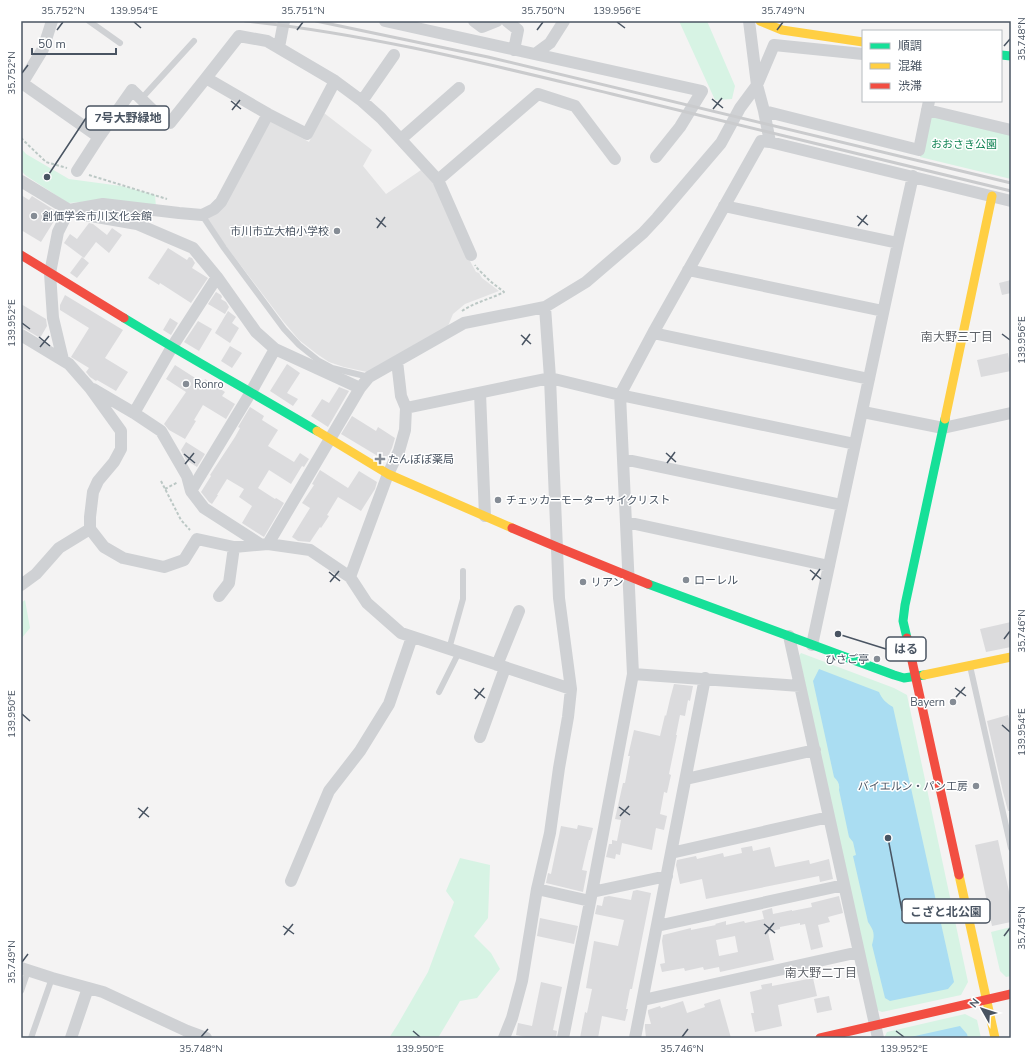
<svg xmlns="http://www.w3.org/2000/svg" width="1032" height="1059" viewBox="0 0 1032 1059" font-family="'Nunito Sans','Noto Sans JP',sans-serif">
<rect width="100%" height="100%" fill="#f4f3f3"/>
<path fill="#e2e2e3" d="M324,113L372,150L363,166L386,194L424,168L436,182L469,259L476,272L479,273L482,278L499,291L465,304L453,314L448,326L367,372L344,367L329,362L317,354L299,340L283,321L226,246L206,217L269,120L309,142Z"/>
<path fill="#d7f3e4" d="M679,21H707L735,86L732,99L715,100Z
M929,112L1011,132V179L920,157Z
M21,148L26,154L69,179L121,186L155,195L156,207L107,200L68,203L25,175L21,170Z
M25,600L30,628L21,639V603Z
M801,653L894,688L907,695L968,982L961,995L882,1012L877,1010L799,656Z
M460,858L490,865L488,918L474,936L491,953L500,969L477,998L460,1001L438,1038H389L398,1024L428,972L454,902L446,891Z
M1011,927V976L1006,977L1000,971L991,932Z
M965,1014L977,1020L981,1038H884L887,1032Z"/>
<path fill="#aaddf2" d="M819,669L879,692C882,699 886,703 893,707L954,982L948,989L890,1001L885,998L872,945C875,934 874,931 868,922L853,856L856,855L853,842L849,837L839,790C840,784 838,781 834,777L813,681Z
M960,1026L967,1034L968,1038H906Z"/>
<path fill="#dbdbdd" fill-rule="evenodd" d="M21,195L29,200L32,196L59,213L41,242L21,230Z
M89,223L93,224L107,235L112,228L122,235L109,253L96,242L84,258L64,243L70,234L77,239Z
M168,248L187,260L189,257L192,258L195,263L192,268L208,278L191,303L160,283L159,285L148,278Z
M82,257L89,263L77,278L70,273Z
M1011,280V293L1002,295L999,283Z
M216,292L221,295L222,297L221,299L226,302L229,307L225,314L208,304Z
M65,295L123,330L105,358L128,372L116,391L97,380L96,381L90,377L86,372L89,368L71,357L89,328L60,310V305Z
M21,304L46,319L47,326L40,338L25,329L21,328Z
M228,311L236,317L232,323L239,328L230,343L215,333Z
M170,318L178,323L171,335L163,330Z
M198,321L212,329L199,351L184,342Z
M230,346L242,353L232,368L221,361Z
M1008,353L1011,371L981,377L977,360Z
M287,364L300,373L287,393L298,399L293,406L270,391Z
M175,365L203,383L205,379L225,392L222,396L235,404L226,419L203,405L194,420L196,421L185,439L169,430L164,424L186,392L166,379Z
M339,387L349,391L328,427L311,416L322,399L329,403Z
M250,407L264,416L262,420L278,430L268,446L294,462L300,453L309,459L304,467L302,466L291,484L269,470L258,488L275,499L276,498L284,503L264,537L242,523L252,506L239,497L244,489L227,479L217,495H218L212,504L209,502L201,492L211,476L210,475L235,437L240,428L238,427Z
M352,416L376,431L378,427L395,438L392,448L386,461L341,434Z
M186,442L205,454L197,467L186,460L181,450Z
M320,470L348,488L359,471L377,482L375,489L361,511L338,497L327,515L329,516L321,528L320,527L310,542L298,541L292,537L310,508L302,503L314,485L312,484Z
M1011,622V647L986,652L980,629Z
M674,684L693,686L690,701L688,700L685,716L680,715L676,735H677L669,774L671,775L667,793L664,792L660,814L667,816L664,830L656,828L652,850L622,843L620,855L616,854L615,859L606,857L609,844H612V840L617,841L621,820L615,819L623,783H625L630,756H628L634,730L660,736L665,715L666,716L670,699Z
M1008,715L1011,726V811H1008L1003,792L987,721Z
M578,825L593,828L590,840H589L582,870L587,871L583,892L546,883L548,873L551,874L561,826L577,829Z
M998,840L1011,901V922L992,926L975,845Z
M752,846L753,851L770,847L775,867L809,860L810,864L829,859L833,879L820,882L819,876L706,899L702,879L680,884L676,865L677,860L696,856L697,859L723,853L724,857L742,853L741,848Z
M637,890L651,893L632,989H630L626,1009H628L625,1021L602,1016L598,1038H580L585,1012L587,1013L592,989L586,988L594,941L618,946L624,920L595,914L597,905L602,906L604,897L609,896L631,900L633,891Z
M839,896L843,913L828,917L830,922L818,925L823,947L811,950L805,924L800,925V923L780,927V929L768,932L774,960L720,972L719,967L704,970L703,967L685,971L684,968L662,972L660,964L665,963L662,941L663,935L691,928V930L716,925L715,924L726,921V925L744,921L745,923L764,919L762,911L772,908L773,914L792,910V911L812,907L811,903ZM735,936L738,952L719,956L716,940Z
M540,918L578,926L574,944L537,936Z
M813,978L817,996L778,1005L782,1026L755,1032L751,1013H754L750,992L762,989L761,985L772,983V986Z
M541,982L562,987L553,1030L557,1031L556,1038H531L516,1035L518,1023L532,1026Z
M829,996L832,1010L817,1013L814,999Z
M720,999L731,1038H646L645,1028V1024H651L648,1013V1010L660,1006L661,1008L683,1001L687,1013L705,1007L704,1004Z"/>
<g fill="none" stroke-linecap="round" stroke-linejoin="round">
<path stroke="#bcc8c5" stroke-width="2" stroke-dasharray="3 2" stroke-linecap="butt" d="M21,138L46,162L67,168
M89,175L167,199
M462,311C475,302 491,299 504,292L490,281L476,267L475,265
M161,481L181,520L190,530
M165,489L178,482"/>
<path stroke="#cfd1d4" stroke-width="6" d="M89,21L120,43
M142,98L194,41
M202,215L224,248L284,329L299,345L319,361L332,368L369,377
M449,649L463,599V571
M970,666L1011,848
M439,692L459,652
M21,991L28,971
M31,1038L52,978"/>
<path stroke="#cfd1d4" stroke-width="12" d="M385,21L702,91L680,127L656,157
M474,21L482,27L497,21
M507,21L518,30L514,50
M279,47L284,21
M535,54L550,43L564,21
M22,83L99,137
M21,85L43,49L52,21
M362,101L394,55
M927,110L1011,130
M764,111L919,150L929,101
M268,114L307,134L335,81
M401,139L459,88
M770,142L1011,201
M77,171L99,137L132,90L165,122L170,123L206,78
M438,180L471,255
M21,181L69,210L85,215L137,224L193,248L217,277L256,332L275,349L360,388
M724,206L898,243
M688,270L883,311
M653,333L869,379
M21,335L69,364L90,388L121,431V449L114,462L98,481L93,492L90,517V529L59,548L36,574L21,585
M63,360L53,318L50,273L58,232L69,210L103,204L179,213L202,215L214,209L221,202L268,114L206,78L239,36L267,41L335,81L362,101L381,118L438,180L538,94L575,106L615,159
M397,361L401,396L406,408L405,430L399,451L388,474L350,577L367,603L401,633L571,689L559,598L550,378L545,307
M93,389L134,413L161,431L187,476L191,491L204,508L260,544
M480,393L485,516
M406,408L550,378L620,395L855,444
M863,412L943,428L1011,413
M134,413L172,347L217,277
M623,459L842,505
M191,491L251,392L275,349
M626,522L829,566
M90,529L104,547L123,558L164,567L184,560L197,539L234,547L268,544L310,550L350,577
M268,544L360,388L369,377L464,323L545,307L586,282L643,233L657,218L721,143L740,108L757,85L774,45L863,54
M219,596L229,583L234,547
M789,636L878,1038
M812,645L898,243L913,176
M497,665L519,611
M633,674L800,686
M480,737L505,668
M686,779L815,750
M671,853L829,817
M291,881L329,791L360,751L389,704L412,637
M537,889L590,901
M592,892L667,876
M657,926L844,885
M21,968L52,978L103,992L187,1031L206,1038
M643,1000L859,952
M71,1038L88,988
M504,1038L512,1018L522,981L537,889L550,833L559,768L568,717L571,689
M563,1038L592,892L633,674L620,395L653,333L761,141L770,142L764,111L757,85L749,21
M635,1038L705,678"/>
<path stroke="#16e098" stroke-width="9" d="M1001,55L1011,56
M124,318C188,357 253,393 317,431
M648,584L894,675L904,678L924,675
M907,638L903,621L905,605L945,419"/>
<path stroke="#ffcf43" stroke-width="9" d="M760,21L782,30L863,42
M945,419L992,196
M317,431L388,474L512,528
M924,675L1011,657
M959,875L995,1038"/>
<path stroke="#f24e42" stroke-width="9" d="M21,255L124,318
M512,528L557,547L648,584
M907,638L959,875
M820,1038L1011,994"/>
<path stroke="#cacbcd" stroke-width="3" d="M245,21C370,34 491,65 612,94C745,126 878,159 1011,191
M316,21L488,57L1011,183"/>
</g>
<path fill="none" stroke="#495462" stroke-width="1.5" d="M134,22L141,28M617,22L625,28M57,30L63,22M297,30L303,22M537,30L543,22M777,30L783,22M1004,46L1010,39M22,73L28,65M712,99L723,108M231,101L241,109M713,109L722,98M232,110L240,100M857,216L868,225M376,218L386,227M858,226L867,215M377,228L385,217M22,323L30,329M1002,334L1010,340M521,335L531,344M39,337L50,346M522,345L530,334M40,347L49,336M666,453L676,462M184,454L195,463M667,463L675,452M185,464L194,453M810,570L821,579M329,572L340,581M812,580L820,569M330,582L339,571M1004,639L1010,631M955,688L966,696M474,689L485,698M956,697L965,687M475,699L484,688M22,714L30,721M1002,725L1010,732M619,807L630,815M138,808L149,817M620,816L629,806M139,818L148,807M764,924L775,933M283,926L294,934M765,934L774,923M284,935L293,924M1004,936L1010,928M22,962L28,954M413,1031L420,1037M896,1031L904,1037M201,1037L208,1029M682,1037L688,1029"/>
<g fill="#858c95" stroke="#fff" stroke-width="1.5">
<circle cx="34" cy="216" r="4"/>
<circle cx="337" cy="231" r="4"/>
<circle cx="186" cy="384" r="4"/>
<path d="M378 453h4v4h4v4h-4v4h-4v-4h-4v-4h4z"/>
<circle cx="498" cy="500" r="4"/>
<circle cx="686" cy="580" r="4"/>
<circle cx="583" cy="582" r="4"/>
<circle cx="877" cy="659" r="4"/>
<circle cx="953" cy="702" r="4"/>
<circle cx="976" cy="786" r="4"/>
</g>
<g text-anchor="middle" stroke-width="3" stroke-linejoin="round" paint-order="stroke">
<g font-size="11" fill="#128455" stroke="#fff">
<text x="964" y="148">おおさき公園</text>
</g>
<g font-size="11" fill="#495462" stroke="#fff" text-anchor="start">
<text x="42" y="220">創価学会市川文化会館</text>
<text x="329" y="235" text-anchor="end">市川市立大柏小学校</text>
<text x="194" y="388">Ronro</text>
<text x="388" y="463">たんぽぽ薬局</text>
<text x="506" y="504">チェッカーモーターサイクリスト</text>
<text x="694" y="584">ローレル</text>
<text x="591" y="586">リアン</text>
<text x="869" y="663" text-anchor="end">ひさご亭</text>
<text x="945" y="706" text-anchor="end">Bayern</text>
<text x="968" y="790" text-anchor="end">バイエルン・パン工房</text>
</g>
<g font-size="12" fill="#5e6268" stroke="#fff">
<text x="957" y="341">南大野三丁目</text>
<text x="821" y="977">南大野二丁目</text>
</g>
</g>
<path fill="none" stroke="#495462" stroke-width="1.5" d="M47 177L86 118M838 634L886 649M888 838L902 911"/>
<g fill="#495462" stroke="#fff" stroke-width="1.5">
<circle cx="47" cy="177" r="4"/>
<circle cx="838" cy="634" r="4"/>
<circle cx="888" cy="838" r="4"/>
</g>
<g fill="#fff" stroke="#495462" stroke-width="1.5">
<rect x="86" y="106" width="83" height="24" rx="4"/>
<rect x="886" y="637" width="40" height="24" rx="4"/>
<rect x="902" y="899" width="88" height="24" rx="4"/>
</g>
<g font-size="12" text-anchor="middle" font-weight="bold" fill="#495462">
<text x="128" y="122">7号大野緑地</text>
<text x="906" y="653">はる</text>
<text x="946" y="916">こざと北公園</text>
</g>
<rect width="1032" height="1059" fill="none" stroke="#ffffff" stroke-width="44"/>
<rect x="862" y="30" width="140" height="72" fill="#ffffff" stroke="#b6bbc0"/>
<rect x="870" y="43" width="20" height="6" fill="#16e098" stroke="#b6bbc0"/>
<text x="898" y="50" font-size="12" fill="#495462">順調</text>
<rect x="870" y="63" width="20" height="6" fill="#ffcf43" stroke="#b6bbc0"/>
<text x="898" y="70" font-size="12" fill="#495462">混雑</text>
<rect x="870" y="83" width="20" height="6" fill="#f24e42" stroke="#b6bbc0"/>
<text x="898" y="90" font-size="12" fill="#495462">渋滞</text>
<g transform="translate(982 1009) rotate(309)" stroke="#ffffff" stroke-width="3" paint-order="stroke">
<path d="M0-3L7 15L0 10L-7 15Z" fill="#495462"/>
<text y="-6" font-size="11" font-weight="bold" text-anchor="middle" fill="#495462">N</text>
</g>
<path d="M32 48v6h84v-6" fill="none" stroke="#495462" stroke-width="2"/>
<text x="38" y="48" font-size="12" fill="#495462" stroke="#ffffff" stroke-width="3" paint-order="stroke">50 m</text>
<rect x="22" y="22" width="988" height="1015" fill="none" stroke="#495462" stroke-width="1.5"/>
<g font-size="10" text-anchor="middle" fill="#495462">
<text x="63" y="14">35.752°N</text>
<text x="134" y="14">139.954°E</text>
<text x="303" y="14">35.751°N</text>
<text x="543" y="14">35.750°N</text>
<text x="617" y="14">139.956°E</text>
<text x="783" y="14">35.749°N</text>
<text transform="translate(1021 39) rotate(-90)" y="4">35.748°N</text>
<text transform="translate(11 73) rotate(-90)" y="4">35.752°N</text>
<text transform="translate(11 323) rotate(-90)" y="4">139.952°E</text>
<text transform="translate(1021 340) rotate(-90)" y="4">139.956°E</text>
<text transform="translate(1021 631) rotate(-90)" y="4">35.746°N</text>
<text transform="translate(11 714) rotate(-90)" y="4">139.950°E</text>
<text transform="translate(1021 732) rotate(-90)" y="4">139.954°E</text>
<text transform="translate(1021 928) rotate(-90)" y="4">35.745°N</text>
<text transform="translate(11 962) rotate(-90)" y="4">35.749°N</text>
<text x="201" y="1052">35.748°N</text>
<text x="420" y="1052">139.950°E</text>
<text x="682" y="1052">35.746°N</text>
<text x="904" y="1052">139.952°E</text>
</g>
</svg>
